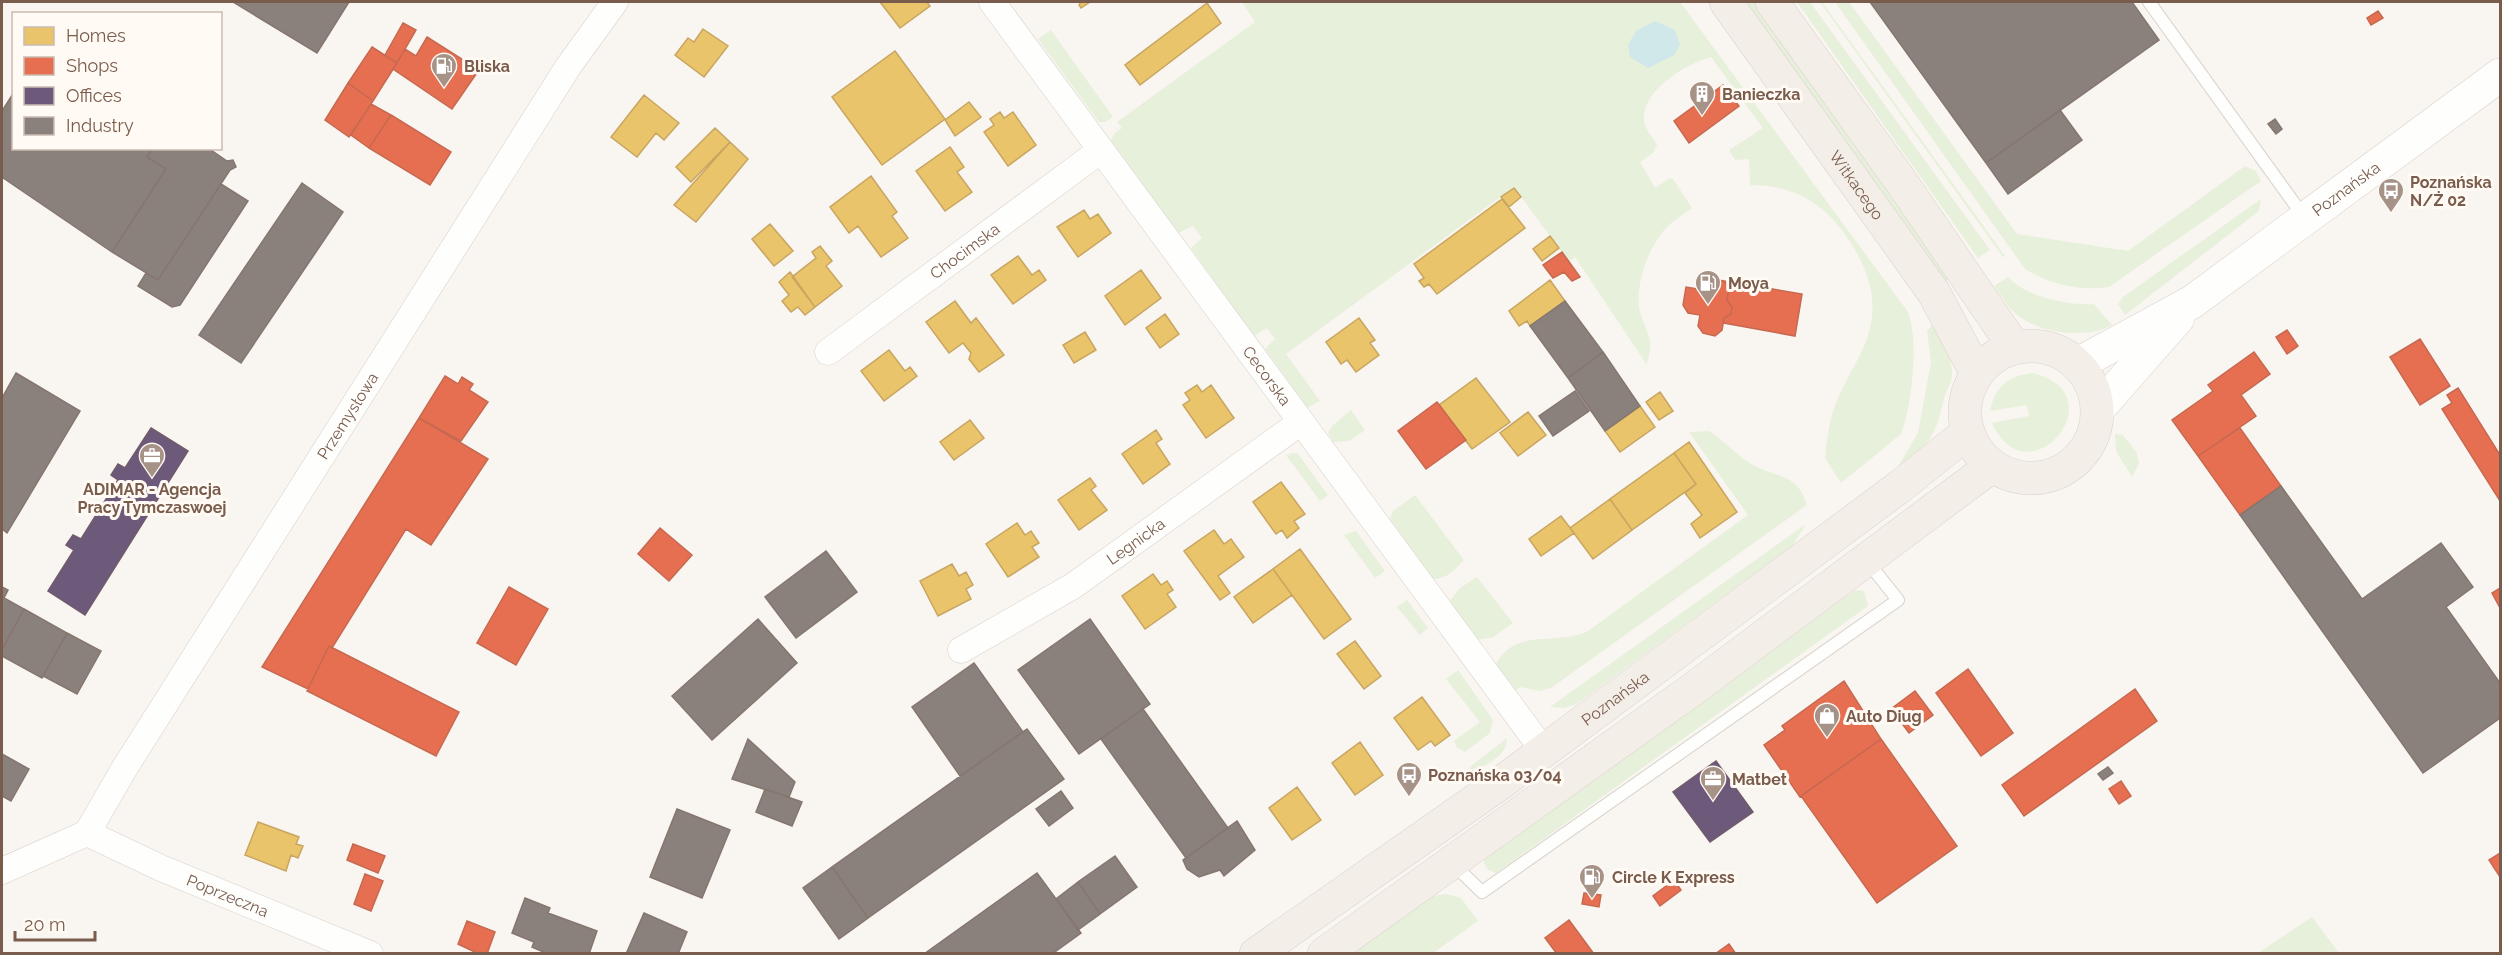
<svg xmlns="http://www.w3.org/2000/svg" width="2502" height="955" viewBox="0 0 2502 955" font-family="Raleway,sans-serif">
<rect width="100%" height="100%" fill="#f9f5f0"/>
<path fill="#e7f0db" d="M1242,2H1680L1908,312C1919,340 1912,406 1901,434L1841,483L1825,458C1827,437 1830,415 1839,396C1845,382 1853,369 1860,355C1884,308 1871,269 1841,229C1818,199 1788,185 1750,185L1749,159L1735,160L1729,150L1763,128L1711,57C1687,63 1636,93 1645,125C1647,132 1654,138 1657,145L1653,153L1640,162L1655,188L1670,178L1673,179L1692,208C1684,214 1676,219 1669,225C1650,243 1636,280 1639,307C1641,319 1649,332 1650,342C1651,349 1648,359 1647,365L1575,257L1569,262L1514,187L1286,354L1320,401L1307,408L1265,349L1275,339L1267,328L1254,336L1191,248L1202,238L1193,226L1178,233L1111,140L1115,133L1122,128L1117,122L1255,22Z
M1740,2H1754L1951,278L1944,282Z
M1797,2H1810L1990,250L1978,258Z
M1820,2H1822L2005,256L2003,257Z
M1835,2H1849L2017,234L2128,251L2245,166L2256,171L2261,181L2109,287C2079,291 2051,285 2025,269Z
M1051,30L1113,117L1105,122H1099L1038,39Z
M2261,199L2259,211L2125,315L2118,304L2123,297Z
M2008,277C2026,297 2068,306 2094,304L2112,325C2086,340 2035,333 2014,312C2006,305 2001,294 1994,286Z
M1933,324C1942,339 1953,357 1952,376C1951,384 1946,391 1944,398C1935,438 1930,444 1897,468L1918,433L1931,362L1927,331Z
M2032,373C2120,393 2028,503 1992,423L2029,416L2027,405L1990,411C1995,387 2008,376 2032,373Z
M1351,410L1365,430L1349,441L1333,442L1328,433L1332,426Z
M1709,431C1724,440 1735,454 1750,463C1775,479 1797,471 1807,505L1551,688L1539,691L1520,687L1514,692L1495,666C1514,626 1556,647 1588,631L1748,515L1689,432Z
M2115,434L2123,435L2137,453L2139,463L2132,477L2116,451Z
M1293,453L1298,454L1328,495L1320,501L1286,455Z
M1415,495L1464,560C1456,569 1446,580 1432,579L1390,519L1393,511Z
M1806,524L1793,545L1577,704L1564,708L1550,707Z
M1356,531L1385,571L1375,578L1344,535Z
M1477,577L1513,623L1493,637L1476,640L1449,602L1460,588Z
M1855,590L1864,591L1868,606L1496,873L1488,870L1484,863L1486,855Z
M1407,600L1428,628L1420,635L1397,607Z
M1458,670L1493,720L1490,733L1465,752L1457,748L1454,741L1480,722L1446,679Z
M1507,738C1508,758 1482,766 1467,775L1471,766Z
M1446,894L1461,898L1478,921L1433,953L1351,954L1428,897Z
M2312,917L2339,953H2258Z"/>
<path fill="#d0e8ea" d="M1655,21L1675,30L1680,45L1674,55L1648,68L1630,57L1628,45L1636,31Z"/>
<path fill="#e9c46a" stroke="#c8a561" stroke-width="1.5" d="M880,2H927L930,6L900,28Z
M1081,2H1090L1081,8L1079,5Z
M1207,3L1221,23L1140,85L1125,65Z
M703,29L728,46L704,77L675,55L688,38L694,42Z
M895,51L945,119L882,165L832,97Z
M644,95L679,123L664,140L656,133L637,157L611,137Z
M969,102L981,117L955,136L945,120Z
M1000,112L1004,118L1013,112L1036,145L1008,166L984,132L994,125L990,119Z
M715,128L730,142L691,182L676,167Z
M730,142L748,159L696,222L674,205Z
M950,147L964,167L957,172L972,192L945,211L916,171Z
M871,176L897,212L892,216L908,238L881,257L858,226L849,233L830,207Z
M1514,188L1521,197L1509,207L1501,197Z
M1502,199L1525,228L1437,294L1429,284L1424,287L1419,281L1424,278L1414,264Z
M1084,210L1090,219L1098,214L1111,233L1078,257L1057,227Z
M770,224L793,251L774,266L752,239Z
M1550,236L1559,248L1542,261L1533,249Z
M820,246L832,261L826,266L842,286L815,307L792,277L816,258L812,252Z
M1018,256L1032,275L1039,270L1046,280L1013,304L991,275Z
M1141,270L1161,298L1125,325L1105,296Z
M790,272L815,307L805,315L798,307L791,312L782,301L789,295L779,282Z
M1550,280L1565,301L1530,326L1527,321L1519,326L1509,311Z
M955,301L971,323L976,318L1004,355L979,372L969,359L971,353L963,343L949,353L926,322Z
M1165,314L1179,334L1160,348L1146,328Z
M1359,318L1375,340L1370,343L1379,355L1356,372L1347,360L1341,364L1326,342Z
M1085,332L1096,350L1074,363L1063,345Z
M889,350L905,371L910,367L917,376L884,401L861,371Z
M1476,378L1510,422L1472,449L1439,405Z
M1197,385L1202,392L1211,385L1234,418L1206,438L1183,405L1190,400L1185,393Z
M1660,392L1673,411L1659,420L1646,402Z
M1640,406L1655,427L1620,452L1605,431Z
M1528,412L1546,435L1518,456L1500,433Z
M970,420L984,438L954,460L940,442Z
M1156,430L1162,439L1156,443L1170,464L1143,484L1122,454Z
M1689,442L1737,512L1700,538L1691,524L1702,515L1685,493L1696,484L1674,453Z
M1674,453L1696,484L1632,530L1610,499Z
M1090,478L1096,486L1091,490L1107,510L1079,530L1058,500Z
M1281,482L1305,514L1294,521L1299,528L1287,538L1282,530L1276,534L1253,502Z
M1610,499L1632,530L1593,559L1570,528Z
M1561,516L1574,533L1541,556L1529,539Z
M1017,523L1025,535L1031,531L1039,543L1032,547L1039,557L1008,577L986,544Z
M1214,530L1224,544L1231,539L1244,557L1218,576L1230,593L1220,600L1184,551Z
M1300,549L1351,619L1324,639L1273,569Z
M952,564L959,576L966,572L973,585L966,589L971,599L938,616L920,581Z
M1273,569L1292,595L1253,623L1234,597Z
M1153,574L1161,585L1167,581L1173,590L1167,594L1176,607L1145,629L1122,596Z
M1355,641L1381,676L1364,689L1337,654Z
M1422,697L1450,735L1435,746L1431,741L1418,750L1394,718Z
M1360,742L1383,775L1355,795L1332,763Z
M1297,787L1321,820L1292,840L1269,808Z
M258,822L299,837L296,844L303,846L298,858L291,855L286,871L245,855Z"/>
<path fill="#e76f51" stroke="#c66950" stroke-width="1.5" d="M2378,11L2383,18L2371,25L2367,18Z
M403,23L416,30L397,63L385,55Z
M427,37L479,70L452,109L393,69L405,49L416,56Z
M372,47L397,63L373,101L348,83Z
M348,83L373,101L349,137L325,120Z
M1723,85L1739,106L1689,143L1674,121Z
M371,104L391,115L369,148L351,135Z
M391,115L451,152L430,185L369,148Z
M1562,252L1580,277L1572,281L1564,272L1553,278L1543,265Z
M1700,277L1724,281L1729,288L1727,300L1732,307L1731,314L1724,318L1722,330L1715,336L1703,333L1698,326L1700,315L1688,313L1683,305L1686,287L1698,289Z
M1724,281L1802,294L1795,336L1724,323V318L1731,314L1732,307L1727,300L1729,288Z
M2287,330L2298,346L2287,354L2276,337Z
M2420,339L2450,386L2420,405L2390,357Z
M2254,352L2270,374L2241,395L2256,416L2198,456L2172,420L2213,391L2208,385Z
M445,376L458,384L462,377L473,384L469,390L488,402L461,441L419,418Z
M2458,388L2500,455V501L2442,409L2452,403L2447,395Z
M1437,402L1466,440L1426,469L1398,431Z
M419,418L488,459L431,545L406,529L332,648L329,646L308,689L262,667Z
M2240,428L2281,486L2240,515L2198,456Z
M660,528L692,555L669,581L638,554Z
M509,587L548,609L516,665L477,643Z
M2500,588V608L2492,593Z
M329,646L459,712L436,756L307,691Z
M1968,669L2013,733L1981,756L1936,693Z
M1844,681L1881,739L1800,797L1764,745L1785,730L1782,726Z
M2135,689L2157,721L2024,816L2002,785Z
M1915,691L1933,715L1909,733L1891,709Z
M1881,739L1957,846L1877,903L1801,796Z
M2121,781L2131,796L2119,804L2109,789Z
M353,844L385,856L378,873L347,860Z
M2500,853V877L2489,860Z
M365,874L383,881L371,911L354,904Z
M1674,880L1681,890L1660,906L1653,896Z
M1584,893L1601,895L1599,907L1582,904Z
M1569,920L1594,954H1557L1545,938Z
M467,921L495,932L487,954H479L458,944Z
M1729,944L1736,954H1715Z"/>
<path fill="#6d597a" stroke="#715a6c" stroke-width="1.5" d="M151,428L188,451L85,615L48,591L74,550L66,545L73,535L81,539L118,480L111,475L118,464L125,468Z
M1716,761L1753,812L1710,842L1673,792Z"/>
<path fill="#8a817c" stroke="#85766e" stroke-width="1.5" d="M233,2H349L317,53Z
M1870,2H2132L2159,40L1986,163Z
M14,92V148H153L147,157L166,169L112,252L2,177V111Z
M2060,110L2082,140L2008,194L1986,163Z
M2275,119L2282,129L2276,134L2268,124Z
M153,148H208L227,161L233,160L236,167L230,170L158,280L112,252L166,169L147,157Z
M302,183L343,212L241,363L199,335Z
M221,184L248,201L180,305L172,307L138,286L146,273L158,280Z
M1565,301L1603,352L1568,378L1530,326Z
M1603,352L1640,406L1605,431L1568,378Z
M16,373L80,411L7,533L2,529V398Z
M1575,391L1589,411L1553,436L1539,416Z
M2281,486L2362,599L2441,543L2473,587L2446,607L2500,683V718L2423,773L2240,515Z
M826,551L857,592L796,638L765,597Z
M2,587L8,590L4,598L24,609L2,650Z
M24,609L67,633L42,678L2,656V650Z
M758,619L797,663L712,740L672,696Z
M1090,619L1150,704L1079,754L1018,670Z
M67,633L101,651L77,694L43,676Z
M974,663L1023,732L960,776L912,707Z
M1143,709L1228,828L1186,858L1101,739Z
M1027,729L1064,779L868,918L832,867Z
M748,739L795,782L789,797L732,779Z
M2,754L29,769L11,801L2,796Z
M2108,767L2113,773L2103,780L2098,774Z
M765,789L802,802L792,826L756,812Z
M1061,791L1073,808L1049,826L1036,809Z
M677,809L730,830L702,898L650,877Z
M1237,821L1255,850L1224,876L1220,870L1199,877L1187,869L1183,860Z
M1115,856L1137,887L1100,914L1078,882Z
M832,867L868,918L839,939L803,888Z
M1037,873L1081,933L1052,954H924Z
M1078,882L1100,914L1078,930L1056,899Z
M525,898L550,908L548,913L597,931L589,954H548L532,947L534,942L512,933Z
M644,913L687,932L678,954H626Z"/>
<g fill="none" stroke-linecap="round" stroke-linejoin="round">
<defs>
<path id="service" d="M2149,2L2304,217
M1452,863L1482,892L1898,600L1867,561"/>
<g id="minor">
<path id="s1" d="M992,2L1543,750"/>
<path id="s2" d="M828,352L1101,150"/>
<path id="s3" d="M961,650L1073,586L1301,422"/>
<path id="s4" d="M87,833L124,769L568,67L615,2"/>
<path id="s5" d="M87,833L161,868L370,954"/>
<path d="M2,871L87,833"/>
</g>
<g id="secondary">
<path id="s6" d="M2078,364L2192,302L2500,75"/>
<path d="M2098,409L2178,318"/>
</g>
<g id="primary">
<path id="s7" d="M1726,2L1934,293L1977,374"/>
<path d="M1772,2L1900,180L2015,348"/>
<circle cx="2031" cy="412" r="66"/>
<path id="s8" d="M1256,954L1502,782L1898,488L1968,432"/>
<path d="M1324,954L1693,689L1992,466"/>
</g>
</defs>
<use href="#service" stroke="#d7d1cb" stroke-width="14"/>
<use href="#minor" stroke="#d7d1cb" stroke-width="27"/>
<use href="#secondary" stroke="#d9d2cb" stroke-width="34"/>
<use href="#primary" stroke="#dad1cc" stroke-width="34"/>
<use href="#service" stroke="#fefefd" stroke-width="12"/>
<use href="#minor" stroke="#fefefd" stroke-width="26"/>
<use href="#secondary" stroke="#fefefd" stroke-width="33"/>
<use href="#primary" stroke="#f3eee8" stroke-width="33"/>
</g>
<defs>
<symbol id="fuel-pin" viewBox="-11 -11 22 30"><path d="M0 17L-7.5 6A9.5 9.5 0 1 1 7.5 6Z" fill="#a69286" stroke="#fffaf3"/><path d="M-5.5-6h7V0h2V4h1.3V-2.5L3-4.5l.8-.8L6-3V5H2.5V1h-1V6h-7ZM-4.2-4.7v3.2H.2V-4.7Z" fill="#fff"/></symbol>
<symbol id="building-pin" viewBox="-11 -11 22 30"><path d="M0 17L-7.5 6A9.5 9.5 0 1 1 7.5 6Z" fill="#a69286" stroke="#fffaf3"/><path d="M-4-6H4V6H1V3H-1V6H-4ZM-2.5-4.3h1.7v1.8h-1.7ZM.8-4.3h1.7v1.8H.8ZM-2.5-1h1.7V.8h-1.7ZM.8-1h1.7V.8H.8Z" fill="#fff"/></symbol>
<symbol id="bus-pin" viewBox="-11 -11 22 30"><path d="M0 17L-7.5 6A9.5 9.5 0 1 1 7.5 6Z" fill="#a69286" stroke="#fffaf3"/><path d="M-5-6H5V4H4V6H2V4H-2V6H-4V4H-5ZM-3.5-4V0h7V-4ZM-3.5 1.2v1.5H-2V1.2ZM2 1.2v1.5H3.5V1.2Z" fill="#fff"/></symbol>
<symbol id="office-pin" viewBox="-11 -11 22 30"><path d="M0 17L-7.5 6A9.5 9.5 0 1 1 7.5 6Z" fill="#a69286" stroke="#fffaf3"/><path d="M-6-3h4V-5.5h4V-3h4V5H-6ZM-1-4.5V-3h2v-1.5ZM-6 0V1H6V0Z" fill="#fff"/></symbol>
<symbol id="shop-pin" viewBox="-11 -11 22 30"><path d="M0 17L-7.5 6A9.5 9.5 0 1 1 7.5 6Z" fill="#a69286" stroke="#fffaf3"/><path d="M-5-2.5h2.3a2.7 3.5 0 0 1 5.4 0H5L5.5 6h-11ZM-1.5-2.5h3a1.5 2.3 0 0 0-3 0Z" fill="#fff"/></symbol>
</defs>
<g fill-rule="evenodd">
<use href="#fuel-pin" x="429" y="51" width="30" height="40"/>
<use href="#building-pin" x="1687" y="79" width="30" height="40"/>
<use href="#bus-pin" x="2376" y="176" width="30" height="40"/>
<use href="#fuel-pin" x="1693" y="268" width="30" height="40"/>
<use href="#office-pin" x="137" y="441" width="30" height="40"/>
<use href="#shop-pin" x="1812" y="701" width="30" height="40"/>
<use href="#bus-pin" x="1394" y="760" width="30" height="40"/>
<use href="#office-pin" x="1698" y="764" width="30" height="40"/>
<use href="#fuel-pin" x="1577" y="862" width="30" height="40"/>
</g>
<g text-anchor="middle" stroke-width="6" stroke-linejoin="round" paint-order="stroke">
<g font-size="16" font-weight="bold" fill="#7a5c4d" stroke="#fffaf3" text-anchor="start">
<text x="464" y="72">Bliska</text>
<text x="1722" y="100">Banieczka</text>
<text x="2410" y="188">Poznańska<tspan x="2410" dy="18">N/Ż 02</tspan></text>
<text x="1728" y="289">Moya</text>
<text x="152" y="495" text-anchor="middle">ADIMAR - Agencja<tspan x="152" dy="18">Pracy Tymczaswoej</tspan></text>
<text x="1846" y="722">Auto Diug</text>
<text x="1428" y="781">Poznańska 03/04</text>
<text x="1732" y="785">Matbet</text>
<text x="1612" y="883">Circle K Express</text>
</g>
<g font-size="16" fill="#7a5c4d" stroke="#fffaf3">
<text dy="6" stroke="none"><textPath href="#s7" startOffset="225">Witkacego</textPath></text>
<text dy="6" stroke="none"><textPath href="#s6" startOffset="321">Poznańska</textPath></text>
<text dy="6" stroke="none"><textPath href="#s2" startOffset="170">Chocimska</textPath></text>
<text dy="6" stroke="none"><textPath href="#s1" startOffset="464">Cecorska</textPath></text>
<text dy="6" stroke="none"><textPath href="#s4" startOffset="492">Przemysłowa</textPath></text>
<text dy="6" stroke="none"><textPath href="#s3" startOffset="206">Legnicka</textPath></text>
<text dy="6" stroke="none"><textPath href="#s8" startOffset="441">Poznańska</textPath></text>
<text dy="6" stroke="none"><textPath href="#s5" startOffset="154">Poprzeczna</textPath></text>
</g>
</g>
<rect width="2502" height="955" fill="none" stroke="#7a5c4d" stroke-width="6"/>
<rect x="12" y="12" width="210" height="138" fill="#fffaf3" stroke="#cabbb1" stroke-width="1.5"/>
<rect x="24" y="27" width="30" height="18" fill="#e9c46a" stroke="#cabbb1" stroke-width="1.5"/>
<text x="66" y="42" font-size="18" fill="#7a5c4d">Homes</text>
<rect x="24" y="57" width="30" height="18" fill="#e76f51" stroke="#cabbb1" stroke-width="1.5"/>
<text x="66" y="72" font-size="18" fill="#7a5c4d">Shops</text>
<rect x="24" y="87" width="30" height="18" fill="#6d597a" stroke="#cabbb1" stroke-width="1.5"/>
<text x="66" y="102" font-size="18" fill="#7a5c4d">Offices</text>
<rect x="24" y="117" width="30" height="18" fill="#8a817c" stroke="#cabbb1" stroke-width="1.5"/>
<text x="66" y="132" font-size="18" fill="#7a5c4d">Industry</text>
<path d="M15 931v9h80v-9" fill="none" stroke="#7a5c4d" stroke-width="3"/>
<text x="24" y="931" font-size="18" fill="#7a5c4d" stroke="#fffaf3" stroke-width="4.5" paint-order="stroke">20 m</text>
</svg>
